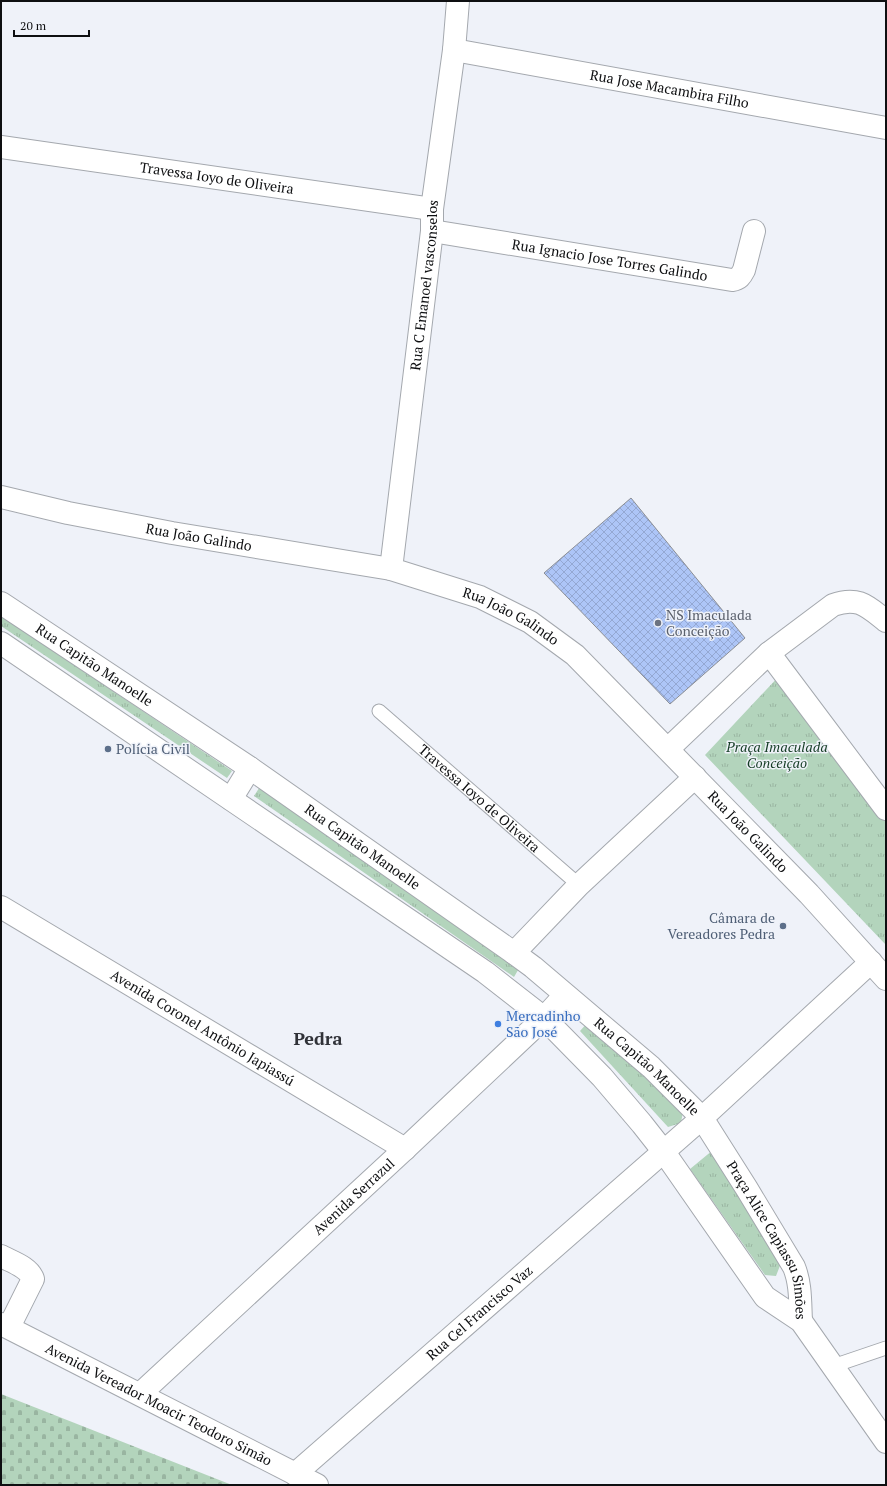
<svg xmlns="http://www.w3.org/2000/svg" width="887" height="1486" viewBox="0 0 887 1486" font-family="'PT Serif',serif">
<defs>
<pattern id="cemetery-stones" width="16" height="16" patternUnits="userSpaceOnUse"><rect width="16" height="16" fill="#b3d4bc"/><path d="M2 7V4a2 2 0 0 1 4 0v3zM10 15v-3a2 2 0 0 1 4 0v3z" fill="#99b5a1"/></pattern>
<pattern id="park-tufts" width="24" height="20" patternUnits="userSpaceOnUse"><rect width="24" height="20" fill="#b3d4bc"/><path d="M3 7l-1-3M5 7V3M7 7l1-3M15 17l-1-3M17 17v-4M19 17l1-3" fill="none" stroke="#99b5a1"/></pattern>
<pattern id="building-cross-hatch" width="8" height="8" patternUnits="userSpaceOnUse"><rect width="8" height="8" fill="#adc5f7"/><path d="M0 0l8 8M0 8l8-8" fill="none" stroke="#94a8d3"/></pattern>
</defs>
<rect width="100%" height="100%" fill="#eff2f9"/>
<path fill="url(#cemetery-stones)" d="M1,1394L232,1485H1Z"/>
<path fill="url(#park-tufts)" d="M1,616L232,771L227,778L1,626Z
M781,674L886,813V945L705,755Z
M261,785L521,965L514,977L254,796Z
M589,1021L684,1105L681,1123L668,1127L580,1031Z
M713,1150L781,1263L776,1276L765,1275L690,1169Z"/>
<path fill="url(#building-cross-hatch)" stroke="#8b8e94" d="M631,498L745,638L670,704L544,573Z"/>
<g fill="none" stroke-linecap="round" stroke-linejoin="round">
<defs>
<g id="service">
<path id="s1" d="M379,711L579,885"/>
<path d="M833,1366L886,1348"/>
</g>
<g id="minor">
<path id="s2" d="M454,50L886,128"/>
<path id="s3" d="M1,147L432,209"/>
<path id="s4" d="M432,231L732,280C739,279 741,276 744,270L754,231"/>
<path id="s5" d="M1,497L68,513L172,533L391,569L480,597L530,622L575,655L809,894L886,979"/>
<path id="s6" d="M391,569L432,231V209L454,50L458,1"/>
<path d="M769,653L833,605C858,596 867,606 886,621"/>
<path d="M668,749L769,653L886,809"/>
<path id="s7" d="M1,907L405,1149"/>
<path d="M514,953L579,885L695,777"/>
<path d="M1,1256C12,1262 29,1267 33,1279L9,1327"/>
<path id="s8" d="M140,1394L405,1149L544,1018L565,995"/>
<path id="s9" d="M295,1474L702,1118L871,962"/>
</g>
<g id="tertiary">
<path id="s10" d="M1,603L250,768L514,953L533,967L651,1067L702,1118L747,1189L794,1267C801,1284 800,1303 801,1321"/>
<path d="M1,643L485,972L544,1018L602,1077L642,1124L664,1152L765,1297L801,1321L886,1442"/>
<path d="M231,799L250,768"/>
</g>
<g id="primary">
<path id="s11" d="M1,1324L317,1485"/>
</g>
</defs>
<use href="#service" stroke="#a4a8ae" stroke-width="15"/>
<use href="#minor" stroke="#a4a8ae" stroke-width="24"/>
<use href="#tertiary" stroke="#a4a8ae" stroke-width="24"/>
<use href="#primary" stroke="#a4a8ae" stroke-width="24"/>
<use href="#service" stroke="#fff" stroke-width="13"/>
<use href="#minor" stroke="#fff" stroke-width="22"/>
<use href="#tertiary" stroke="#fff" stroke-width="22"/>
<use href="#primary" stroke="#fff" stroke-width="22"/>
</g>
<circle fill="#6b7280" stroke="#eff2f9" stroke-width="1.5" cx="658" cy="623" r="4"/>
<g fill="#5c6f8a" stroke="#eff2f9" stroke-width="1.5">
<circle cx="108" cy="749" r="4"/>
<circle cx="783" cy="926" r="4"/>
</g>
<circle fill="#3f7fe0" stroke="#eff2f9" stroke-width="1.5" cx="498" cy="1024" r="4"/>
<g text-anchor="middle" stroke-width="3" stroke-linejoin="round" paint-order="stroke">
<g font-size="14" fill="#0e0f11" stroke="#eff2f9">
<text dy="5" stroke="none"><textPath href="#s2" startOffset="219">Rua Jose Macambira Filho</textPath></text>
<text dy="5" stroke="none"><textPath href="#s3" startOffset="218">Travessa Ioyo de Oliveira</textPath></text>
<text dy="5" stroke="none"><textPath href="#s4" startOffset="180">Rua Ignacio Jose Torres Galindo</textPath></text>
<text dy="5" stroke="none"><textPath href="#s6" startOffset="286">Rua C Emanoel vasconselos</textPath></text>
<text dy="5" stroke="none"><textPath href="#s5" startOffset="202">Rua João Galindo</textPath></text>
<text dy="5" stroke="none"><textPath href="#s5" startOffset="526">Rua João Galindo</textPath></text>
<text dy="5" stroke="none"><textPath href="#s10" startOffset="112">Rua Capitão Manoelle</textPath></text>
<text dy="5" stroke="none"><textPath href="#s1" startOffset="133">Travessa Ioyo de Oliveira</textPath></text>
<text dy="5" stroke="none"><textPath href="#s5" startOffset="849">Rua João Galindo</textPath></text>
<text dy="5" stroke="none"><textPath href="#s10" startOffset="436">Rua Capitão Manoelle</textPath></text>
<text dy="5" stroke="none"><textPath href="#s7" startOffset="235">Avenida Coronel Antônio Japiassú</textPath></text>
<text dy="5" stroke="none"><textPath href="#s10" startOffset="796">Rua Capitão Manoelle</textPath></text>
<text dy="5" stroke="none"><textPath href="#s8" startOffset="291">Avenida Serrazul</textPath></text>
<text dy="5" stroke="none"><textPath href="#s10" startOffset="1012">Praça Alice Capiassu Simões</textPath></text>
<text dy="5" stroke="none"><textPath href="#s9" startOffset="245">Rua Cel Francisco Vaz</textPath></text>
<text dy="5" stroke="none"><textPath href="#s11" startOffset="177">Avenida Vereador Moacir Teodoro Simão</textPath></text>
</g>
<g font-size="14" fill="#5b616d" stroke="#eff2f9" text-anchor="start">
<text x="666" y="620">NS Imaculada<tspan x="666" dy="16">Conceição</tspan></text>
</g>
<g font-size="14" font-style="italic" fill="#143c24" stroke="#eff2f9">
<text x="777" y="752">Praça Imaculada<tspan x="777" dy="16">Conceição</tspan></text>
</g>
<g font-size="14" fill="#4e5e75" stroke="#eff2f9" text-anchor="start">
<text x="116" y="754">Polícia Civil</text>
<text x="775" y="923" text-anchor="end">Câmara de<tspan x="775" dy="16">Vereadores Pedra</tspan></text>
</g>
<g font-size="14" fill="#366cbe" stroke="#eff2f9" text-anchor="start">
<text x="506" y="1021">Mercadinho<tspan x="506" dy="16">São José</tspan></text>
</g>
<g font-size="18" font-weight="bold" fill="#303238" stroke="#eff2f9">
<text x="318" y="1045">Pedra</text>
</g>
</g>
<rect width="887" height="1486" fill="none" stroke="#0e0f11" stroke-width="4"/>
<path d="M14 30v6h75v-6" fill="none" stroke="#0e0f11" stroke-width="2"/>
<text x="20" y="30" font-size="12" fill="#0e0f11" stroke="#eff2f9" stroke-width="3" paint-order="stroke">20 m</text>
</svg>
